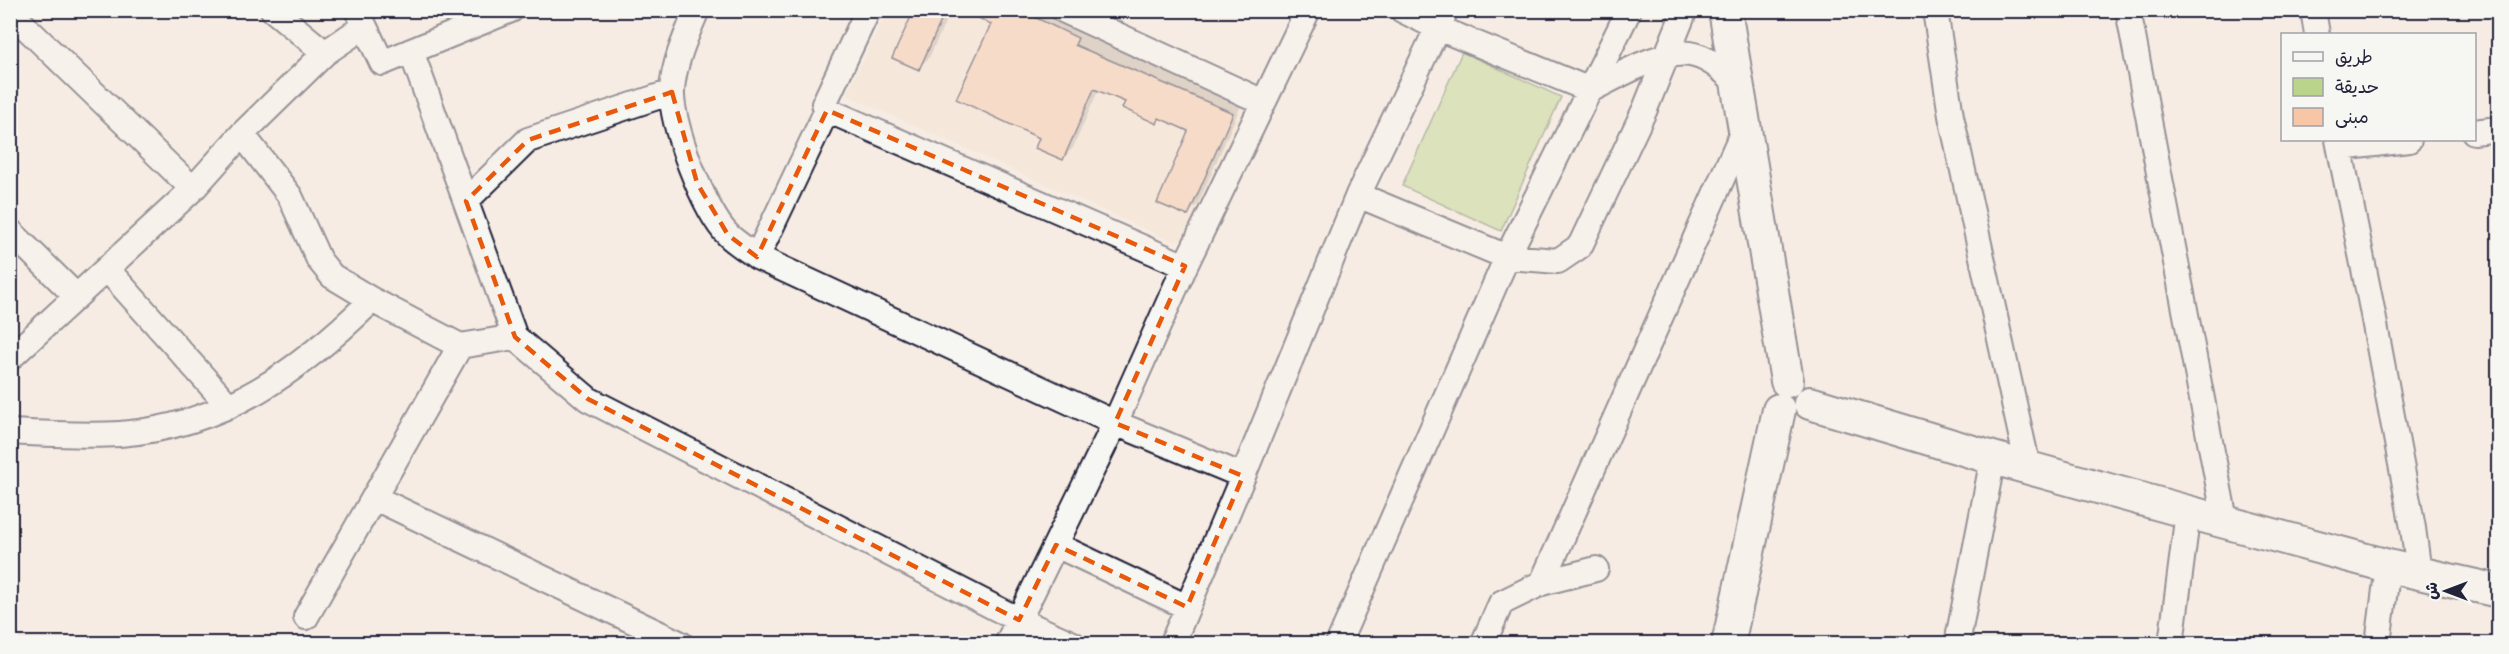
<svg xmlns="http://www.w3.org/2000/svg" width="2509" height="654" viewBox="0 0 2509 654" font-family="Itim,'Playpen Sans Arabic',sans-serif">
<rect width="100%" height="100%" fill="#f6ece3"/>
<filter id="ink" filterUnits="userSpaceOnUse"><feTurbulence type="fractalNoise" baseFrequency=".0167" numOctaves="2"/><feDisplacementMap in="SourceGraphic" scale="12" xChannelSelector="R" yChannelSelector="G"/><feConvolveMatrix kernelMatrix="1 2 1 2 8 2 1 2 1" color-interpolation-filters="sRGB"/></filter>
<g filter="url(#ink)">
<path fill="#f6e1d1" d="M1035,10L1244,108L1185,238L1173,242L846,95L887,11Z"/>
<path fill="#bad48c" stroke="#6e7b64" stroke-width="1.5" d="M1462,52L1561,97L1501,231L1402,186Z"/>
<path fill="#0003" d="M916,10H951L929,58L918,68Z
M974,10H1052L1088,27L1085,34L1242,103L1198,204L1188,214L1190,130L1161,117L1156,122L1126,101L1099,89L1073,148L1063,158L1041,137L993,23Z"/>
<path fill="#f7c6a7" stroke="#22223b" stroke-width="1.5" d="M914,10H946L919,70L892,58Z
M962,10H1020L1078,38L1075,45L1233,113L1188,216L1157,203L1188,131L1159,118L1157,124L1122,108L1125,102L1094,89L1063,160L1035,148L1039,138L956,99L991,24Z"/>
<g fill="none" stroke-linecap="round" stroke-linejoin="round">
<defs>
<path id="minor" d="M273,10L325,53
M357,10L382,63L511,10
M697,10C686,36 674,62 672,90C670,123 704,211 728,235C736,243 748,250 757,257L1115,423L1243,476
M868,10L824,104L827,110L1185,266
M1063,10L1263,102
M1402,10L1438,28L1590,90C1615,78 1662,49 1690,54C1709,57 1723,71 1737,83
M1935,10L1951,116L2028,467
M2128,10L2225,520
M2313,10L2317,34
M10,12L193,189
M411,51L515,337L588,399L1019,620L1073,644
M2474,132L2498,129
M242,134L290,196L319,260L332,276L372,300L460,346L515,337
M2338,140L2371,304L2413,528L2419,573
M2340,148L2409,140
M1358,195L1507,257L1629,10
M466,201L528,140L672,92
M10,231L76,296
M757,257L827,110
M107,269L229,406
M10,358L193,189L242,134L325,53L363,27
M10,432C47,434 84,436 120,434C224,426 300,371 372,300
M375,498L681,644
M1056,545L1187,607
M1542,583L1596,569
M306,617L460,346
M1007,644L1115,423L1185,266L1308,10
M1172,644L1243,476L1358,195L1446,10
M1338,644L1507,257L1558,261L1580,246L1645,109L1685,10
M1483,644L1501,603L1542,583L1745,127
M1957,644L1993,458
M2171,644L2188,512
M2378,644L2388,566"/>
<path id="major" d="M1725,10L1787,381
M1810,403L1993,458L2188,512L2388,566L2498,591
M1728,644L1779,410"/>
</defs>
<use href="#minor" stroke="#22223b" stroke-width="28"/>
<use href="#major" stroke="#22223b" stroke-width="36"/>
<use href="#minor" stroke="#f6f6f2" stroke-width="24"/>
<use href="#major" stroke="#f6f6f2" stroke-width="32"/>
</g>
</g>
<path d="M0 0H2509V654H0ZM672,92L697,183L728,235L757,257L827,110L1185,266L1115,423L1243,476L1187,607L1056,545L1019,620L588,399L515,337L466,201L528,140Z" fill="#f6ece3" fill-opacity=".55" fill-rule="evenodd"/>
<path fill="none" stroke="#e8590c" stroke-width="4.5" stroke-dasharray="12 8" stroke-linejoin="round" d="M672,92L697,183L728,235L757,257L827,110L1185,266L1115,423L1243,476L1187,607L1056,545L1019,620L588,399L515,337L466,201L528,140Z"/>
<rect width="2509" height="654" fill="none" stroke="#f6f6f2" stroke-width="36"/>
<rect x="18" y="18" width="2473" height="618" fill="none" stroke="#22223b" stroke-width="2" filter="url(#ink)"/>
<rect x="2281" y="33" width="195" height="108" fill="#f6f6f2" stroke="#a1a1a9" stroke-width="1.5"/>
<rect x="2293" y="52" width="30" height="9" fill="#f6f6f2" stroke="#a1a1a9" stroke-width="1.5"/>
<text x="2335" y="63" font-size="18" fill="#22223b">طريق</text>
<rect x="2293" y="78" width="30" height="18" fill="#bad48c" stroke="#a1a1a9" stroke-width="1.5"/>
<text x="2335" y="93" font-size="18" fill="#22223b">حديقة</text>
<rect x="2293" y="108" width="30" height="18" fill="#f7c6a7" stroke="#a1a1a9" stroke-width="1.5"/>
<text x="2335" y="123" font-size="18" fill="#22223b">مبنى</text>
<g transform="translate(2446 591) rotate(270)" stroke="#f6f6f2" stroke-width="4.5" paint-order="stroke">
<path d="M0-4.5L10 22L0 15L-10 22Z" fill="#22223b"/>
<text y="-9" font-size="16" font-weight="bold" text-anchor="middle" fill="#22223b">ش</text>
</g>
</svg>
